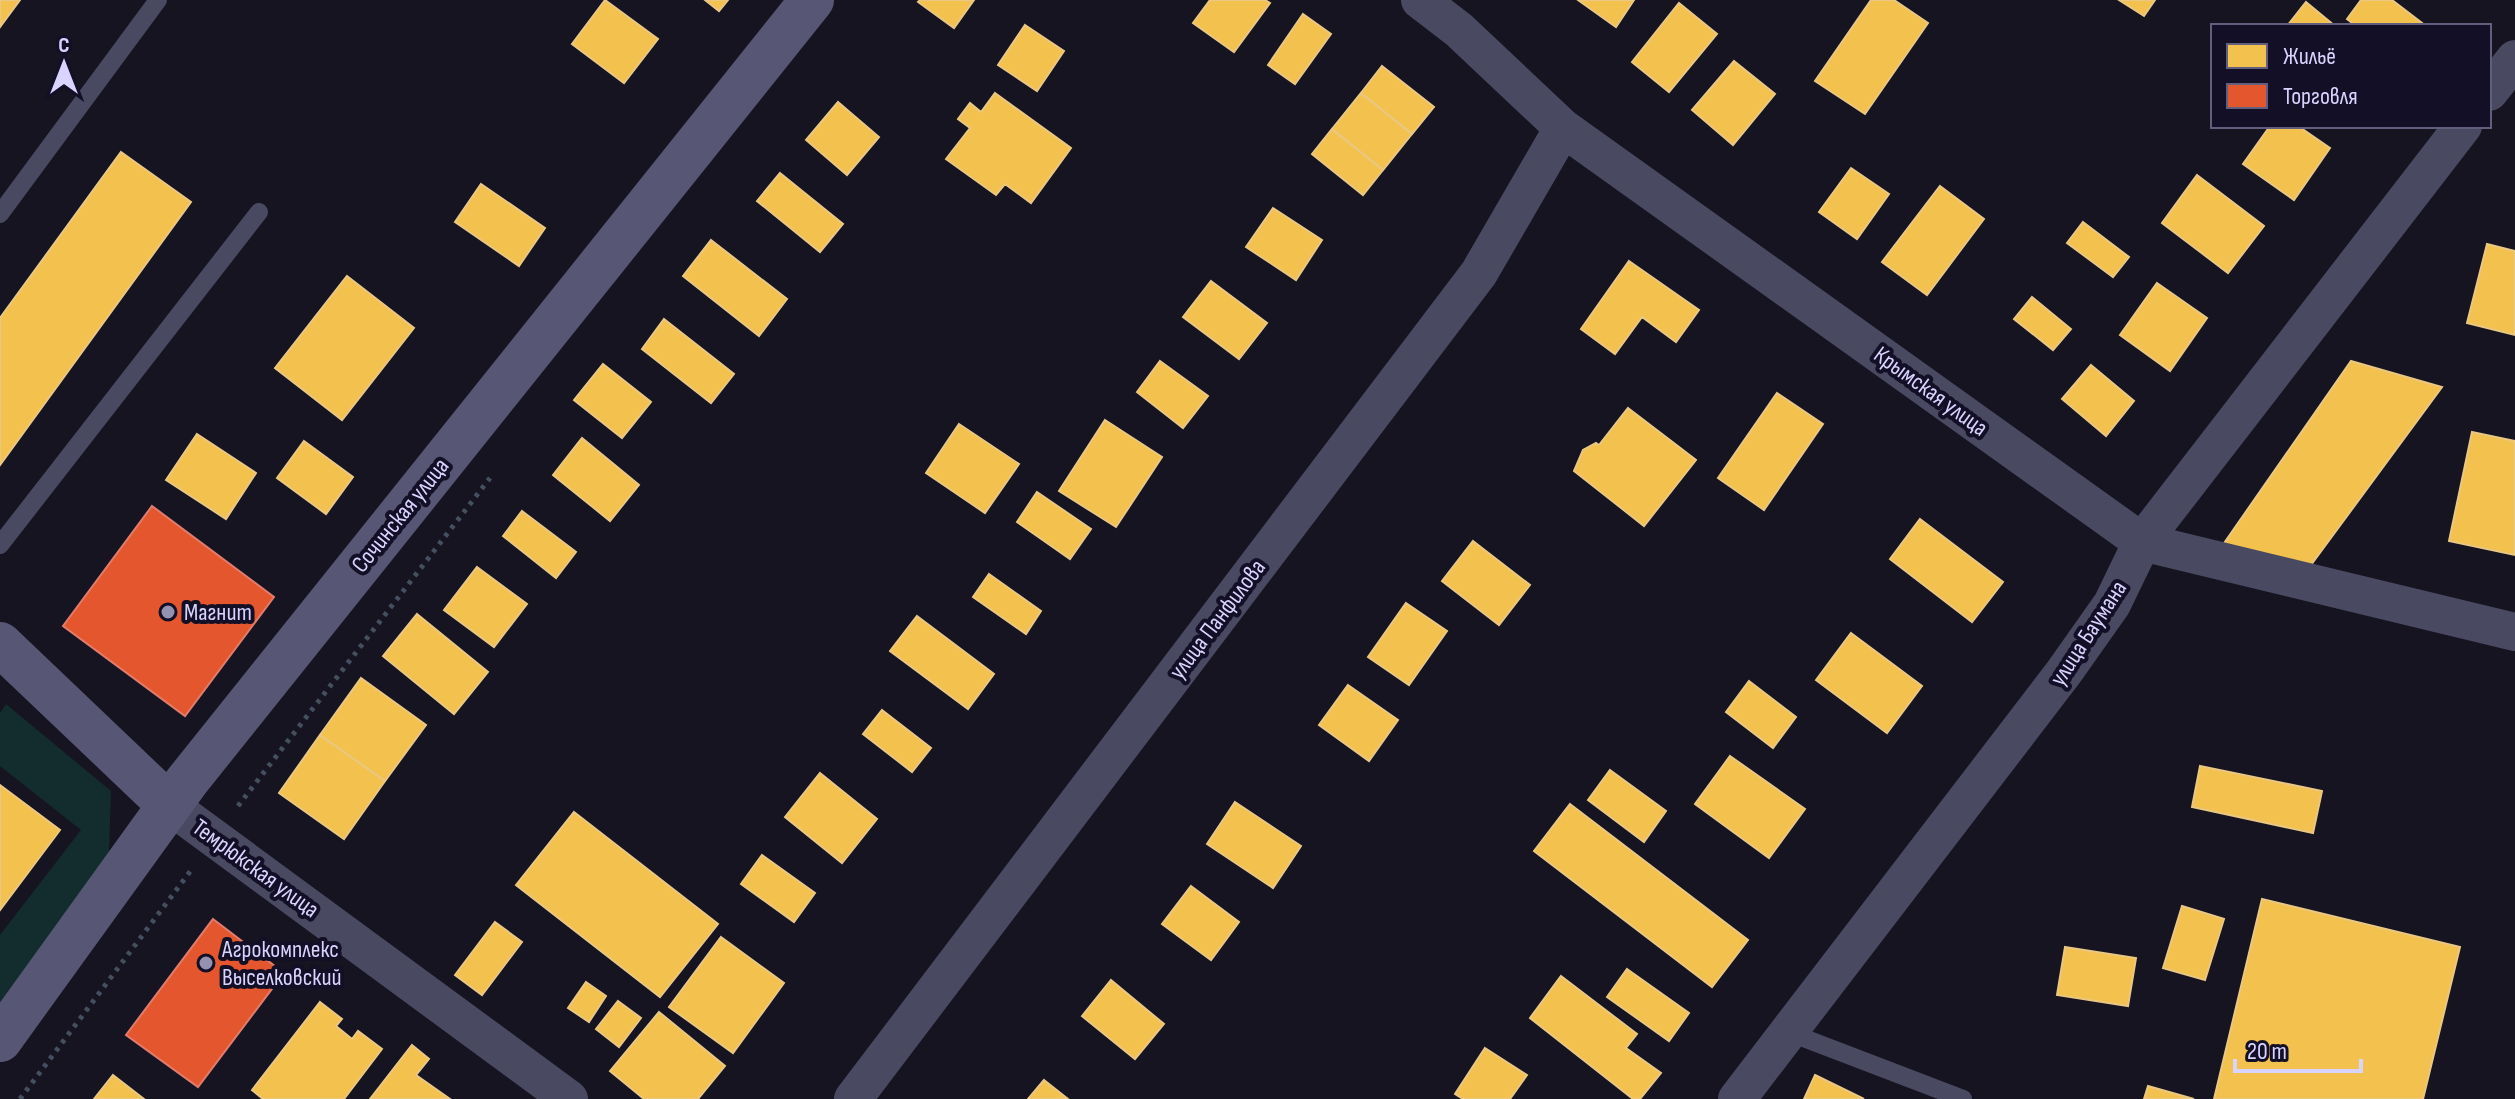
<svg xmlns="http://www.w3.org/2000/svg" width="2515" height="1099" viewBox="0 0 2515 1099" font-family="'Sofia Sans Condensed',sans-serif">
<rect width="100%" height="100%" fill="#161421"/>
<path fill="#132c2d" d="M6,704L111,791L108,882L0,1025V935L81,830L0,766V713Z"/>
<path fill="#f2c14e" stroke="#eac783" stroke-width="2" d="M0,0H20L0,27Z
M605,0L658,39L624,83L572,44Z
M705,0H728L719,11Z
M920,0H974L954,28L918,2Z
M1210,0H1265L1270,3L1234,52L1193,23Z
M1578,0H1634L1616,27Z
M1871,0H1894L1928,23L1865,114L1815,81Z
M2119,0H2155L2144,16Z
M2361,0H2392L2426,26H2356L2347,19Z
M2306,2L2335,26H2287Z
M1679,3L1717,34L1669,92L1632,62Z
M1303,14L1331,34L1295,84L1268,65Z
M1025,25L1064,51L1037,91L998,65Z
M1734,61L1775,94L1733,145L1692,110Z
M1382,66L1434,107L1412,134L1361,93Z
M995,93L1071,148L1031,203L1005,184L996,195L946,159L970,128L958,119L970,103L981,112Z
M1361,93L1412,134L1383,170L1332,129Z
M838,102L879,137L847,175L806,140Z
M2270,126H2298L2330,148L2294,200L2243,164Z
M1332,129L1383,170L1363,195L1312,154Z
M121,152L191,202L0,465V318Z
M1851,168L1889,194L1857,239L1819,212Z
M780,173L843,224L820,252L757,201Z
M2197,175L2264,226L2228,273L2162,223Z
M481,184L545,228L519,266L455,222Z
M1940,186L1984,219L1927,295L1882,262Z
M1273,208L1322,240L1296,280L1246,247Z
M2083,222L2129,257L2113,277L2067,243Z
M711,240L787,299L759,336L683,276Z
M2487,244L2515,251V335L2467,323Z
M1629,261L1699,310L1676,342L1642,317L1615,354L1581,329Z
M347,276L414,328L342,420L275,368Z
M1211,281L1267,323L1239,359L1183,317Z
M2157,283L2207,318L2170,371L2120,335Z
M2032,297L2071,329L2053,350L2014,319Z
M664,319L734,374L711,403L642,349Z
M1160,361L1208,396L1183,428L1137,392Z
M2351,361L2442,387L2311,565L2222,546Z
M603,364L651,402L622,438L574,400Z
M2091,365L2134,401L2106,436L2062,399Z
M1777,393L1823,424L1764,510L1718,478Z
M1628,408L1696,460L1644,526L1574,471L1583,450L1596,443L1599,445Z
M1105,420L1162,457L1116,527L1059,491Z
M959,424L1019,464L985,513L926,473Z
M2472,432L2515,441V555L2449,541Z
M197,434L256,473L226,519L166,480Z
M582,438L639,485L610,521L553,475Z
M304,441L353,477L326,514L277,478Z
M1037,492L1091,529L1070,559L1017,522Z
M522,511L576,552L556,578L503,536Z
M1920,519L2003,582L1972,622L1890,559Z
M1473,541L1530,585L1499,625L1442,581Z
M477,567L527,604L494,647L444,610Z
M989,574L1041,611L1026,634L973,597Z
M1406,603L1447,631L1409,685L1368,657Z
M417,614L488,672L454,714L383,656Z
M917,616L994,674L968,709L890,651Z
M1851,633L1922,686L1887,733L1816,680Z
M361,678L426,725L385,781L320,735Z
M1749,681L1796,717L1773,748L1726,712Z
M1348,685L1398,720L1369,761L1319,725Z
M882,710L931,748L912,772L863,734Z
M320,735L385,781L344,839L279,793Z
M1730,756L1805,809L1769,858L1695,804Z
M2200,766L2322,791L2313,833L2192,807Z
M1610,770L1666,811L1644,842L1588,800Z
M820,773L877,819L842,863L785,817Z
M0,785L60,830L0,910Z
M1235,802L1301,846L1273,888L1207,844Z
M1570,804L1748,940L1712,987L1534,851Z
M574,812L718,924L660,997L516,885Z
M762,855L815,893L794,922L741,884Z
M1191,886L1239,922L1211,960L1162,924Z
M2262,899L2460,947L2423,1099H2214Z
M2182,906L2224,919L2205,980L2163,968Z
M495,922L522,942L482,995L455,975Z
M721,937L784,983L733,1053L669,1007Z
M2065,947L2136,958L2128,1006L2057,995Z
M1627,969L1689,1013L1669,1041L1607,997Z
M1561,976L1637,1034L1626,1048L1661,1073L1640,1099H1633L1530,1018Z
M1111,980L1164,1024L1135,1059L1082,1016Z
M586,982L606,996L589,1022L568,1008Z
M618,1001L641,1018L619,1047L596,1029Z
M320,1002L342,1019L336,1026L352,1039L358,1031L382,1049L344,1099H263L252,1090Z
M659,1012L725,1066L698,1099H644L610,1071Z
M412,1045L429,1059L416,1075L450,1099H370Z
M1485,1048L1527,1075L1510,1099H1463L1455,1094Z
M113,1075L144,1099H94Z
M1815,1075L1864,1099H1804Z
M1044,1080L1068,1099H1028Z
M2148,1086L2194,1099H2144Z"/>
<path fill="#e4572e" stroke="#e17c6d" stroke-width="2" d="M152,506L274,597L185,716L63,626Z
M213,919L284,973L198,1087L126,1035Z"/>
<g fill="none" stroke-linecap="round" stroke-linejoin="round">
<path stroke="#44505f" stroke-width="5" stroke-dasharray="4 6" stroke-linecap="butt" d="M238,806L490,478
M20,1099L192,869"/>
<path stroke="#4a4962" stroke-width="18" d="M0,214L158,0
M0,545L259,212
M1788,1032L1963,1099"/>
<path stroke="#4a4962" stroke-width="38" d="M1420,0L1459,30L1563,128L2142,542L2515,632
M2489,92L2515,59
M169,805L569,1099
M853,1099L1479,273L1563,128
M1737,1099L2064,672L2112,604L2142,542L2463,126"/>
<path stroke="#575674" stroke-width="44" d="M0,644L169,805
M0,1040L187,781L812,0"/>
</g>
<g fill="#9591b1" stroke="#130f26" stroke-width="3">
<circle cx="168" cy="612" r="8"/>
<circle cx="206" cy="963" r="8"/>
</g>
<g text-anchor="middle" stroke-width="8" stroke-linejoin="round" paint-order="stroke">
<g font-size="24" fill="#d9d4ff" stroke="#130f26">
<text transform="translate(1931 391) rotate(36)" y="8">Крымская улица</text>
<text transform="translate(400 515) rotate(-51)" y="8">Сочинская улица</text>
<text transform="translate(1217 619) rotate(-53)" y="8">улица Панфилова</text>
<text transform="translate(2088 633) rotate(-57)" y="8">улица Баумана</text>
<text transform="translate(256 868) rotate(36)" y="8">Темрюкская улица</text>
</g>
<g font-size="24" fill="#d9d4ff" stroke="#130f26" text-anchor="start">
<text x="184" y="620">Магнит</text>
<text x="222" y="957">Агрокомплекс<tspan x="222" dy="28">Выселковский</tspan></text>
</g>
</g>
<rect x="2211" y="24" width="280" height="104" fill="#130f26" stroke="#625e7d" stroke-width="2"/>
<rect x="2227" y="44" width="40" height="24" fill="#f2c14e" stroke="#625e7d" stroke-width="2"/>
<text x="2283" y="64" font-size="24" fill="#d9d4ff">Жильё</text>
<rect x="2227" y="84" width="40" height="24" fill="#e4572e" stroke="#625e7d" stroke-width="2"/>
<text x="2283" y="104" font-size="24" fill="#d9d4ff">Торговля</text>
<g transform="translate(64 64)" stroke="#130f26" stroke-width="6" paint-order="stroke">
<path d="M0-6L14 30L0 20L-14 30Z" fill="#d9d4ff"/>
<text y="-12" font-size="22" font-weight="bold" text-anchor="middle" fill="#d9d4ff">С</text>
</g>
<path d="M2235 1059v12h126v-12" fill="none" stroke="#d9d4ff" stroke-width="4"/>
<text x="2247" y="1059" font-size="24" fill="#d9d4ff" stroke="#130f26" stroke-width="6" paint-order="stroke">20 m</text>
</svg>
